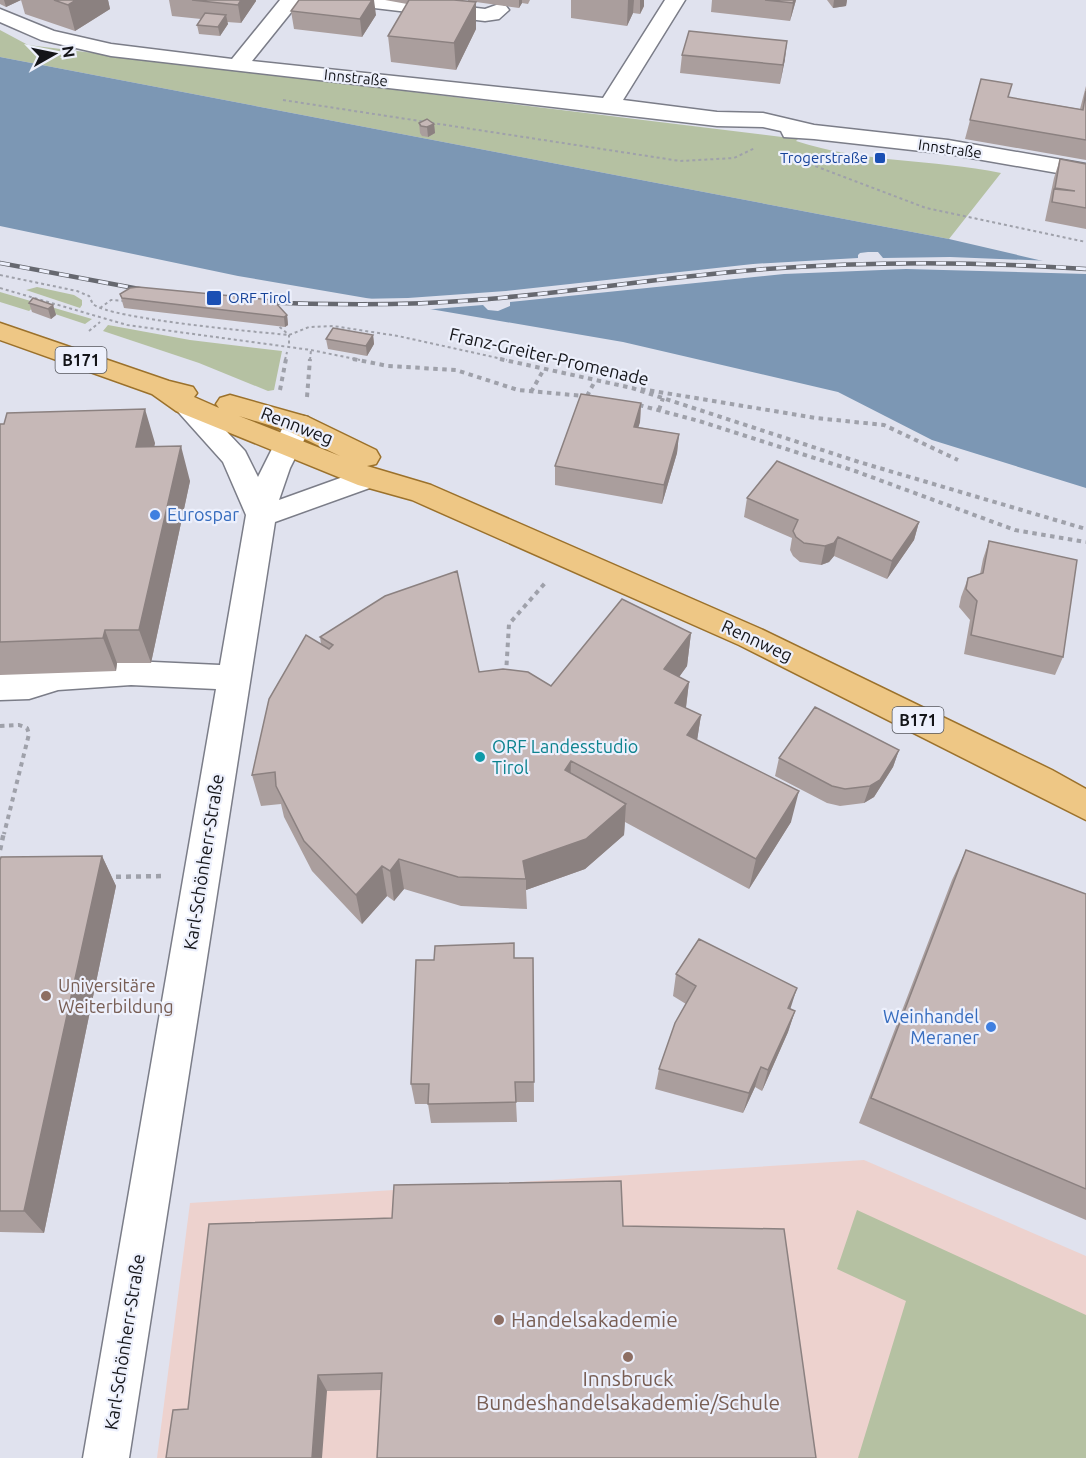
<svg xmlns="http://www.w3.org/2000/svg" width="1086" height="1458" viewBox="0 0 1086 1458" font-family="Ubuntu,sans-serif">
<rect width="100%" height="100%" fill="#e0e2ee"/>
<path fill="#edd2ce" d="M864,1160L1086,1256V1458H157L190,1203Z"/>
<path fill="#b5c1a2" d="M0,30L28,45L798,139L796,141C862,163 933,159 1001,173L949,239L0,57Z
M37,287L74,295L82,300V305L80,308L26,290Z
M0,292L92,319L85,324L34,307L29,311L0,302Z
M108,325L190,340L282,351L274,390L268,391L199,363L103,331Z
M857,1210L1086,1315V1458H858L906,1301L837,1269Z"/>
<path fill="#7c97b4" d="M0,57L949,239L1086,271V488L932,440L838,392L623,342L238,276L0,226Z"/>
<path fill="#e0e2ee" d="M868,252H878L883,258L950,257L1053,261L1086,268V274L906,269L784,274L510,302V306L498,311L488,310L483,305L421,310L355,299L408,298L506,291L753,264L858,258V255L860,253Z"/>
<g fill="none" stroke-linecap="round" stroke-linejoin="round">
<defs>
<path id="minor" d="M280,0H301L252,61L603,98L665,0H685L623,100L717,112L763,113L814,125L948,140L1086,164V178L948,154L814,139L784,137L781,131L763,127L717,126L111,56L41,40L0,22V9L54,31L111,44L232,59Z
M347,0H409L485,9L499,4L506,6L509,10L499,19L485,21L357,6L350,4Z
M186,396L196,399L245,451L258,477L288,417L298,415L308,417L312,424L290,468L279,500L368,468L378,471L382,478L378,485L275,522L129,1458H83L216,689L131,685L58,690L29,699L0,700V674L29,673L58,666L131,661L220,665L246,515L223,462L172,405L176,399Z"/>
<path id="major" d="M0,323L169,381L193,387L197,393L194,397L219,408L216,404L220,398L230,395L308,417L376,450L380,457L376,464L367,466L431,485L761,629L1052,770L1086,789V820L739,645L412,500L358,485L176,411L152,394L0,340ZM239,416L288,431L340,456Z"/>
</defs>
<use href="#minor" stroke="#7b7d88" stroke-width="3"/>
<use href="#major" stroke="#9b712b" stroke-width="3"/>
<path stroke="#9fa1aa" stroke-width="2" stroke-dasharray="3 3" stroke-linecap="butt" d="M283,100L680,161L734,158L755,148
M805,160L815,166L926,208L1086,242
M0,275L77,291L89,296C90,297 92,303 93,304C110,319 258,332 289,335L309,327L333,326L398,336L507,360
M0,288L127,325L311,350L360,360
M100,308L111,300L126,301
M275,323L289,335V344
M89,331L100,322
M285,360L287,352
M310,360L311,350"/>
<path stroke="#9fa1aa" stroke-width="4" stroke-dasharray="4.5 4.5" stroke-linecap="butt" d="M353,359L388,366L456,370L518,390L584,396
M500,359L632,388L859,462L1086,529
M641,389L816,418L884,425L958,460
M280,390L286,359
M531,392L544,369
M587,396L595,381
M307,397L310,359
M639,405L699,421L855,471L1015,530L1086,542
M659,410L663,398
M506,674L509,624L546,582
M0,726L19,725L27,728L29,734L4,834"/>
<path stroke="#9fa1aa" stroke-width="4.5" stroke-dasharray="5 5" stroke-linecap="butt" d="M0,850L4,832
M106,877L165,876"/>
<use href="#minor" fill="#fff" fill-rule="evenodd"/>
<use href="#major" fill="#eec785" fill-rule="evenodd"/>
<defs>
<path id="rail" d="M0,263L150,291
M258,302C331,305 403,306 476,300C565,293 653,279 742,271C856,261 971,261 1086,269"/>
</defs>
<use href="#rail" stroke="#66686f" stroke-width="4.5"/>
<use href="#rail" stroke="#edf0fc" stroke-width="3" stroke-dasharray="10" stroke-linecap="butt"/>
</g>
<path fill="#aa9e9d" d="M0,0H21L6,7L0,4Z
M21,0H108L110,9L75,31L25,14Z
M169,0H256V1L241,23L227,22L228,24L220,36L199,34L197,25L201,19L172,16Z
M385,0H454L468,1V0H530L528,4L522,3L519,8L476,2V29L456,70L391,62L388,36L407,4Z
M571,0H644V6L640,14L633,13L627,26L571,18Z
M712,0H796L790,21L711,12Z
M827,0H847L846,6L833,8Z
M291,11L376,15L362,37L294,29Z
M682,55L785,59L780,84L680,73Z
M981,79L1008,97L1080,109L1086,86V160L965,139Z
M419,123L434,124L435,133L428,137L422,136L420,133Z
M1060,159L1086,164V229L1045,221L1054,178Z
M120,294L287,315L288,325L285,327L124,308Z
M29,303L53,305L56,315L51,319L32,312Z
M373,335L374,344L367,356L328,349L326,339Z
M641,403L640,422L638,427L679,434L677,453L662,504L555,485V466Z
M0,424L155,443L154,447L190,481L151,663H117L116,671L0,675Z
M747,498L919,522L914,540L887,579L834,556L829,562L821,565L800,562L793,556L790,550L792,538L744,517Z
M989,541L1063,657L1055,675L964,654L970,620L959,607L961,597L968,578L980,574L983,559Z
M691,633L687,666L679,677L689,682L686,708L701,715L697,740L791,822L749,889L625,822L624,835L585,869L526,890L527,909L461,906L404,889L394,901L387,896L362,924L312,871L284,817L281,804L261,806L252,775L321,644L320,637L479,672L551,686Z
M899,750L893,767L874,797L864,803L840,806L827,803L775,776L779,758Z
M966,850L1086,894V1220L859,1123L952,880Z
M102,856L116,886L44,1233L0,1232V860Z
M514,958H533L534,1102H516L517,1122L431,1123L428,1104H415L411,1084Z
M676,974L790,1009L795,1011L788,1032L762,1091L755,1087L743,1113L655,1089L659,1069L686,1004L673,996Z
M623,1226L381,1390L327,1391L188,1409Z"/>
<path fill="#8b8180" d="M4,0H21L6,7Z
M76,0H108L110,9L75,31L68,5Z
M241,0H256V1L241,23L238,5Z
M372,0H374L376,15L362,37L360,19Z
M519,0H522V3L519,8Z
M628,0H634L633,13L627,26Z
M640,0H644V6L640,14Z
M794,0H796L790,21L793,3Z
M834,0H847L846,6L833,8Z
M476,2V29L456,70L454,43Z
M226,15L228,24L220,36L218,27Z
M787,41L785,59L780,84L783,65Z
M434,124L435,133L428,137L427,127Z
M53,305L56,315L51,319L48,309Z
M287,315L288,325L285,327L284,317Z
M373,335L374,344L367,356L366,346Z
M641,403L640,422L633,446L634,427Z
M145,409L155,443L146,482L136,447Z
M679,434L677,453L662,504L664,485Z
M181,446L190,481L151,663L139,630Z
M919,522L914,540L887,579L892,561Z
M838,537L834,556L829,562L821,565L825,546Z
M105,630L117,663L116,671L103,638Z
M691,633L687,666L661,702L664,669Z
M689,682L685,714L675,703Z
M701,715L696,747L687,735Z
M899,750L893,767L874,797L864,803L870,786Z
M571,761L570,792L565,770Z
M799,791L791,822L749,889L756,859Z
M626,804L624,835L585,869L526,890V879L523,861Z
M102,856L116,886L44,1233L24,1211Z
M399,859L404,889L394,901L390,871Z
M382,866L387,896L362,924L356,895Z
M797,988L790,1010L788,1008Z
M795,1011L788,1032L762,1091L768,1070Z
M761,1067L755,1087L743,1113L749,1093Z
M318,1375L327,1391L322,1458H312Z"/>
<path fill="#c6b8b7" stroke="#8b8180" stroke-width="1.5" d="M54,0H76L68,5Z
M192,0H241L238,5Z
M299,0H372L360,19L291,11Z
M409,0H454L476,2L454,43L388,36Z
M765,0H794L793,3Z
M205,13L226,15L218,27L197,25Z
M689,31L787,41L783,65L682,55Z
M981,79L1012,84L1008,97L1083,110L1086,91V140L970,120Z
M427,119L434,124L427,127L421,126L419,123Z
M1060,159L1086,164V208L1052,202L1054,189L1075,191L1055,188Z
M138,287L273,300L287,315L284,317L122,298L120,294L130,288Z
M33,298L53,305L48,309L29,303Z
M333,328L373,335L366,346L326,339Z
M581,394L641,403L634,427L679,434L664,485L555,466Z
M145,409L136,447L181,446L139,630H105L103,638L0,642V424H4L7,413Z
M777,461L919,522L892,561L838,537L834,543L825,546L804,543L796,537L793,531L798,520L747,498Z
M989,541L1077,560L1063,657L971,635L977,601L966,589L968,578L983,573Z
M457,571L479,672L503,669L528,672L551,686L622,599L691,633L664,669L689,682L675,703L701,715L687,735L799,791L756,859L571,761L565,770L626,804L586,839L523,861L526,879L458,877L399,859L390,871L382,866L356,895L304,841L276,786L275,772L252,775L269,699L306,635L329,649L333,645L320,637L385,596Z
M815,707L899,750L880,780L870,786L845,789L832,786L779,758Z
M966,850L1086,894V1189L871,1098Z
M102,856L24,1211H0V860L1,857Z
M699,939L797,988L788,1008L795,1011L768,1070L761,1067L749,1093L659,1069L675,1023L696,986L676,974Z
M514,943V958H533L534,1082H515L516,1102L428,1104L429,1084H411L416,960H434L435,946Z
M621,1181L623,1226L784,1229L816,1458H377L382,1373L318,1375L312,1458H166L173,1410L188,1409L209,1224L392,1218L394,1185Z"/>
<g fill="#1a4fb4" stroke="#edf0fc" stroke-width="2">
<rect x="874" y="152" width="12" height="12" rx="3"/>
<rect x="206" y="290" width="16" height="16" rx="3"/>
</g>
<g fill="#3f7fe0" stroke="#edf0fc" stroke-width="2">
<circle cx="155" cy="515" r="6"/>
<circle cx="991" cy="1027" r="6"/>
</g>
<circle fill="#0f9aa8" stroke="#edf0fc" stroke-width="2" cx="480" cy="757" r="6"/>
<g fill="#8d6e63" stroke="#edf0fc" stroke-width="2">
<circle cx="46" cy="996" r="6"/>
<circle cx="499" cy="1320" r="6"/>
<circle cx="628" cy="1357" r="6"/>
</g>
<g text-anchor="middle" stroke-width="4.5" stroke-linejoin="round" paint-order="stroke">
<g font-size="15" fill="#141519" stroke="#edf0fc">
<text transform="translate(356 78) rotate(6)" y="5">Innstraße</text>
<text transform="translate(950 149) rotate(8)" y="5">Innstraße</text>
</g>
<g font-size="15" fill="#164399" stroke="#edf0fc" text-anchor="end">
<text x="868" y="163">Trogerstraße</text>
<text x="228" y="303" text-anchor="start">ORF Tirol</text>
</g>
<g fill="#edf0fc" stroke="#55575d" stroke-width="1.5">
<rect x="55.5" y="347" width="51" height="26" rx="4.5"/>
<rect x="892.5" y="707" width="51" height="26" rx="4.5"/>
</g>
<g font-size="16" font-weight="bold" fill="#141519">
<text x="81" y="366">B171</text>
<text x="918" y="726">B171</text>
</g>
<g font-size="18" fill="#141519" stroke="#edf0fc">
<text transform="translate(549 357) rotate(13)" y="6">Franz-Greiter-Promenade</text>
<text transform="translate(297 426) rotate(21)" y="6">Rennweg</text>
<text transform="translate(757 641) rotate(25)" y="6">Rennweg</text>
<text transform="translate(204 862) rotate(-81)" y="6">Karl-Schönherr-Straße</text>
<text transform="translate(125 1342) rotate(-81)" y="6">Karl-Schönherr-Straße</text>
</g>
<g font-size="18" fill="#366cbe" stroke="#edf0fc" text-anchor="start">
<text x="167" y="521">Eurospar</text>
<text x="979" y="1023" text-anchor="end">Weinhandel<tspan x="979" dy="21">Meraner</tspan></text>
</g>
<g font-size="18" fill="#0d838f" stroke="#edf0fc" text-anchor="start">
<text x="492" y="753">ORF Landesstudio<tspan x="492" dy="21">Tirol</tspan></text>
</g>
<g font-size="18" fill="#785e54" stroke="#edf0fc" text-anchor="start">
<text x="58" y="992">Universitäre<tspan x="58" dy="21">Weiterbildung</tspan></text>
</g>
<g font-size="21" fill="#785e54" stroke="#edf0fc" text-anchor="start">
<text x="511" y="1327">Handelsakademie</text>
<text x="628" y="1386" text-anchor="middle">Innsbruck<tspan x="628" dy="24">Bundeshandelsakademie/Schule</tspan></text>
</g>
</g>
<g transform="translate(54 54) rotate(81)" stroke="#edf0fc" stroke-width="4.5" paint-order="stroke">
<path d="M0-4.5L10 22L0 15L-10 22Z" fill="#141519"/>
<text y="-9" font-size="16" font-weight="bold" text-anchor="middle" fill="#141519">N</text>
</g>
</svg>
